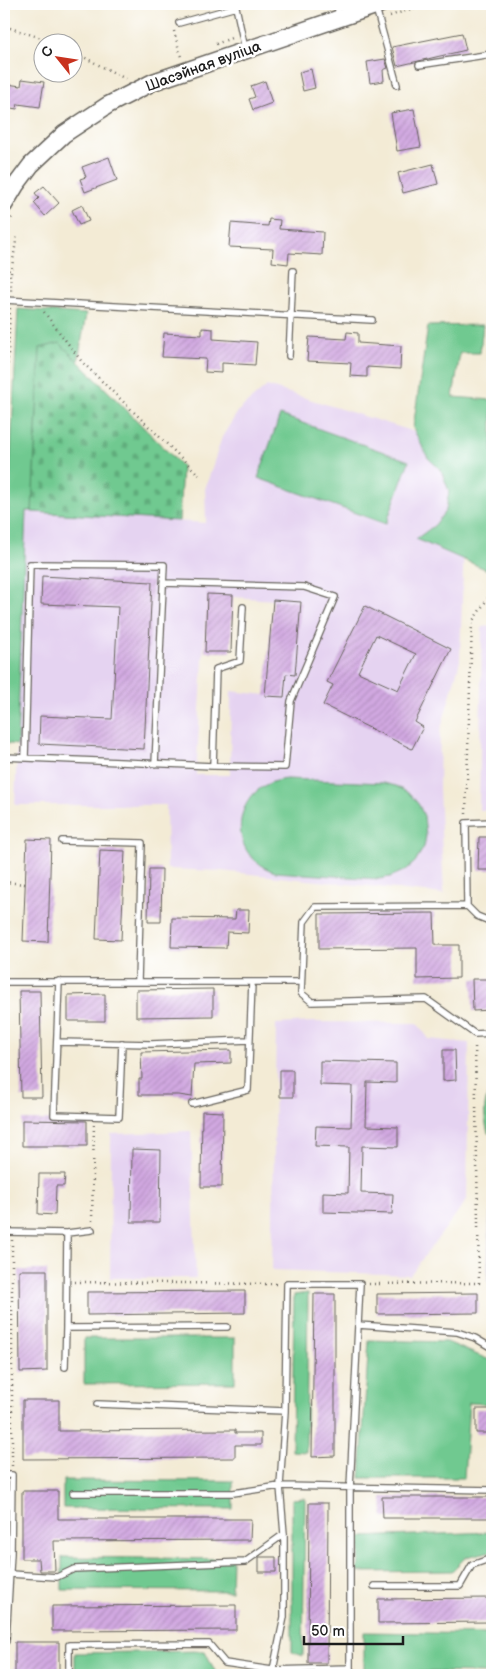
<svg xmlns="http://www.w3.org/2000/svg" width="496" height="1679" viewBox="0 0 496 1679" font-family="'Balsamiq Sans',sans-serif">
<defs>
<pattern id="industrial-furrows" width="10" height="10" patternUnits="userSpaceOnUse" patternTransform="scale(1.25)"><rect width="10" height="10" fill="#c7c0d9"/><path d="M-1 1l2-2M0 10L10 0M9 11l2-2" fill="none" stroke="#aaa4ba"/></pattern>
<pattern id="cemetery-stones" width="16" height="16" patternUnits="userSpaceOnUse" patternTransform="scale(1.25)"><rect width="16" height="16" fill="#6fc990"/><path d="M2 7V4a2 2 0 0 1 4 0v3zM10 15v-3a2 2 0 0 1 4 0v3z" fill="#60ac7c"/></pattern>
<pattern id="building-hatch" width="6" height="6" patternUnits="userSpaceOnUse" patternTransform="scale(1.25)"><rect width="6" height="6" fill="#d1a8e1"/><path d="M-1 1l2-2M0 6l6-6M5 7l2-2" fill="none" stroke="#b390c0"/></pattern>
</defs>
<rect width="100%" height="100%" fill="#fff"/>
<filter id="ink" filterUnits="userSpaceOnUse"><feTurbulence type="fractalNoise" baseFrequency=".02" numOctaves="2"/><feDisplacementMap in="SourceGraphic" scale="10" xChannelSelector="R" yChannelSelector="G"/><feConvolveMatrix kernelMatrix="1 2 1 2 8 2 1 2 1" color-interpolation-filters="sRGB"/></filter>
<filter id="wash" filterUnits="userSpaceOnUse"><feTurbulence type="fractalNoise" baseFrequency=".0096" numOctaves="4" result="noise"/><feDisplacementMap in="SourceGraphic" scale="20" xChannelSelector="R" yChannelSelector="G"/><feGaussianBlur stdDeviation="1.12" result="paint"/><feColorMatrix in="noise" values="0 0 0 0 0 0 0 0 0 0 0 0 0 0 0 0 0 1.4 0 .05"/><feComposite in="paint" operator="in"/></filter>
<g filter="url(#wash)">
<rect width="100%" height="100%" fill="#f3ebd5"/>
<path fill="#e5d3f1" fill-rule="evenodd" d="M267,386L428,436L466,483L460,661L440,732L439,789L444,894L221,871L167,869L166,805H15L26,511L206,523L205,489L222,437L239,410ZM207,595L300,602L295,675L286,674L284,697L231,691L230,775H196Z
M492,626V810H479L482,627Z
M311,1022L417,1023L429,1039L469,1043L467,1200L410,1275L272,1270L276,1024Z
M191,1131L196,1278H110L111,1134Z"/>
<path fill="url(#industrial-furrows)" d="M489,1213H492V1282H487Z"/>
<path fill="#6fc990" stroke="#467256" d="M18,309L86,314L78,362L60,343L32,511H26L17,745L4,743V591Z
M483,325L480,353H460L453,397L492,400V572L416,539L435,525L446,510L449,491L441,470L428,458L413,428L428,326Z
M280,415L409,461L386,524L258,478Z
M287,779L383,783L396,786L410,794L419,805L424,816L426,836L424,847L415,862L406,870L390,877L379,879L275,872C222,855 233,783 287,779Z
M492,1085V1134L488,1133C483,1114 483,1103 492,1085Z
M308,1293L306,1452L292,1451L294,1295Z
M84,1338H235V1383L84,1384Z
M369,1340L447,1342L492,1361V1404L469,1403L464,1478H360Z
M63,1480L233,1481V1509L63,1508Z
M305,1498L303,1656L292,1652V1499Z
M492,1532V1551L466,1557L452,1571L358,1572L361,1537Z
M62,1557L232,1559L231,1591L62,1590Z
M364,1632L492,1634V1673L364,1671Z
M205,1651L217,1675H75V1653Z"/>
<path fill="url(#cemetery-stones)" stroke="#467256" d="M60,343L182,466L179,521L32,512L40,348Z"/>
<g id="blocks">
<path fill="url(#building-hatch)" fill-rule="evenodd" d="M462,33L466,50L397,66L392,47Z
M385,59L388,68L383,70L384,81L370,83L367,62Z
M311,69L315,88L303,91L299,72Z
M22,79L44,82L40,107L18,104L17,109L4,107L7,84L21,86Z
M265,81L272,103L253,110L249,99L255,97L251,86Z
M414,109L421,147L397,151L391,113Z
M109,157L117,180L85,192L80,179L86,177L82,167Z
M433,164L438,184L403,193L398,173Z
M44,186L59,203L45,216L34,203L39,198L35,193Z
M82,205L89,221L79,225L72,210Z
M269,219L280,220L279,229L323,232L322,255L289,253L288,264L272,262L273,249L229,247L231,223L268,226Z
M202,328L213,329V339L257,342L255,365L222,363V373L205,372L206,359L162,357L164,333L202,335Z
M347,332L358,333V343L401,346L400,369L367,367V377L350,376L351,363L307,361L309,337L346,339Z
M42,576L152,582L144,749L39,744L40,716L112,719L118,607L41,604Z
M207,594L233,595L231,652H205Z
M273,600L301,602L295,675L286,674L284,697L265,696Z
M365,606L451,649L415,722L423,727L412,749L323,705L333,685L327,682ZM376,635L416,654L398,690L358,672Z
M479,837H492V870H478Z
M27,839L51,840L48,942L23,941Z
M100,850L125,851L121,940L96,939Z
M149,869H162L161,922H148Z
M236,910H249L248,933L227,932L226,948L171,947L172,918L235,919Z
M434,913L435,945H459V978L417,979V948L319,949V914Z
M472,979H492V1010L473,1011Z
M213,989V1016L136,1017V990Z
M19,991H40L42,1097H21Z
M105,994V1021H68V995Z
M231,1050V1063L194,1064L192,1097L179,1095H139V1079H142L141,1052Z
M443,1050H455L456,1080L443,1081Z
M320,1061L396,1063V1083L367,1082L366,1126L398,1127V1147L362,1146L361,1193L393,1194L392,1214L323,1212V1192L348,1193L349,1147L315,1146L316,1126L351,1127L352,1086L320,1085Z
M280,1070H293V1097H280Z
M202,1111L223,1112L222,1187H201Z
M22,1120L87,1121V1146H22Z
M132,1149L161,1150L160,1222H131Z
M39,1174H65L64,1186H56L55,1215L38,1214Z
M19,1270H47V1371L20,1372Z
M245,1291V1313L87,1315V1292Z
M478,1293V1313L377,1314V1294Z
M314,1294H335V1456L312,1457Z
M23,1400H59V1431L235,1430V1433H261V1445H235V1458L23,1459Z
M476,1409H492V1433H476Z
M22,1491H58V1519H251L250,1540L54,1541L55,1571H40L39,1559H22Z
M382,1497H492V1518H383Z
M309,1503H328L327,1663H308Z
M259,1557H276V1572H259Z
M492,1598V1622L378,1623V1599Z
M236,1605V1630L52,1631V1606Z
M15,1642H59V1675H15Z"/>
</g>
</g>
<g filter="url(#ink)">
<use href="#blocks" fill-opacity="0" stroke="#67645d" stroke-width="1"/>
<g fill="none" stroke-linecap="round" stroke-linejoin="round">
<defs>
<path id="service" d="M376,8L397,85
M338,16V4
M179,23L236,7L245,49
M419,65L492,54
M4,300L372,320
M289,356L293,271
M4,757L213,766L285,767L291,701L335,597L304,587L163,583
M25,758L30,564L164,565L155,764
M213,766L216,669L240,661L243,607
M492,822L466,823L467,906L315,907L304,922L301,993L312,1002L426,999L475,1034L492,1033
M62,841L142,843L138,981
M467,906L477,916L492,922
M59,981L54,1115L119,1117L122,1043
M4,982H300
M57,1042L151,1044L249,1040
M192,1104L248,1090L252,982
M4,1232L67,1233L92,1230
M67,1233L66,1328L227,1327
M65,1367L66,1328
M97,1404L285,1411
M4,1475H12L11,1553L6,1641H4
M73,1493H233L280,1486L492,1490
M10,1574L57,1577L74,1569L245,1562L284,1534
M374,1586H460L472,1565L492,1558
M350,1668V1488L358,1325
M69,1675V1645L209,1644L225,1663L272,1670L350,1668L353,1675
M272,1675L284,1617V1534L280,1486L285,1411L287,1284H360L358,1325L457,1332L475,1338L492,1348"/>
<path id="secondary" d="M4,205L16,185L31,165L48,149L64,134L108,105L153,82L381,4"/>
</defs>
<use href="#service" stroke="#67645d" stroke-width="8"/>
<use href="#secondary" stroke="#67645d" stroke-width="19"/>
<path stroke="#67645d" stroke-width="2.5" stroke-dasharray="1 4" stroke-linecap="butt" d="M390,16L426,4
M10,28L54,42
M174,31L181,57
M216,44L234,37
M72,51L126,79
M4,112H7L4,143
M4,242L6,228L12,217
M4,261C11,271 11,280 11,293
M11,273L17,235
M44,312L82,362L199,475
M4,449L10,308
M466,814L472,622L492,592
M4,882L25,884
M92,1221L94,1124
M12,1240V1467
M75,1282L277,1284
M369,1284L479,1283L475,1043
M4,1390H12
M6,1649V1675"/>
<use href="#service" stroke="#fff" stroke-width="5.5"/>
<use href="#secondary" stroke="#fff" stroke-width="16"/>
</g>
</g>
<g text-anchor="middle" stroke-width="5" stroke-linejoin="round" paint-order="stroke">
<g font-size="15" fill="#1c1c1c" stroke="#fff">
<text transform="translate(203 66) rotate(-20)" y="5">Шасэйная вуліца</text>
</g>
</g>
<rect width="496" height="1679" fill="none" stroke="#fff" stroke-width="20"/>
<g transform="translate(58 58) rotate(300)"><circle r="24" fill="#ffffff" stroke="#a4a4a4"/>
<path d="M0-4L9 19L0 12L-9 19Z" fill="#c8321e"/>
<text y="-8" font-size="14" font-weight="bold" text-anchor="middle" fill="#1c1c1c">С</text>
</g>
<path d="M304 1636v8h99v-8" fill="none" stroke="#1c1c1c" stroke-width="2.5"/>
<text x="311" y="1636" font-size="15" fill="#1c1c1c" stroke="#ffffff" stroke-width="4" paint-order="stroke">50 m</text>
</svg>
